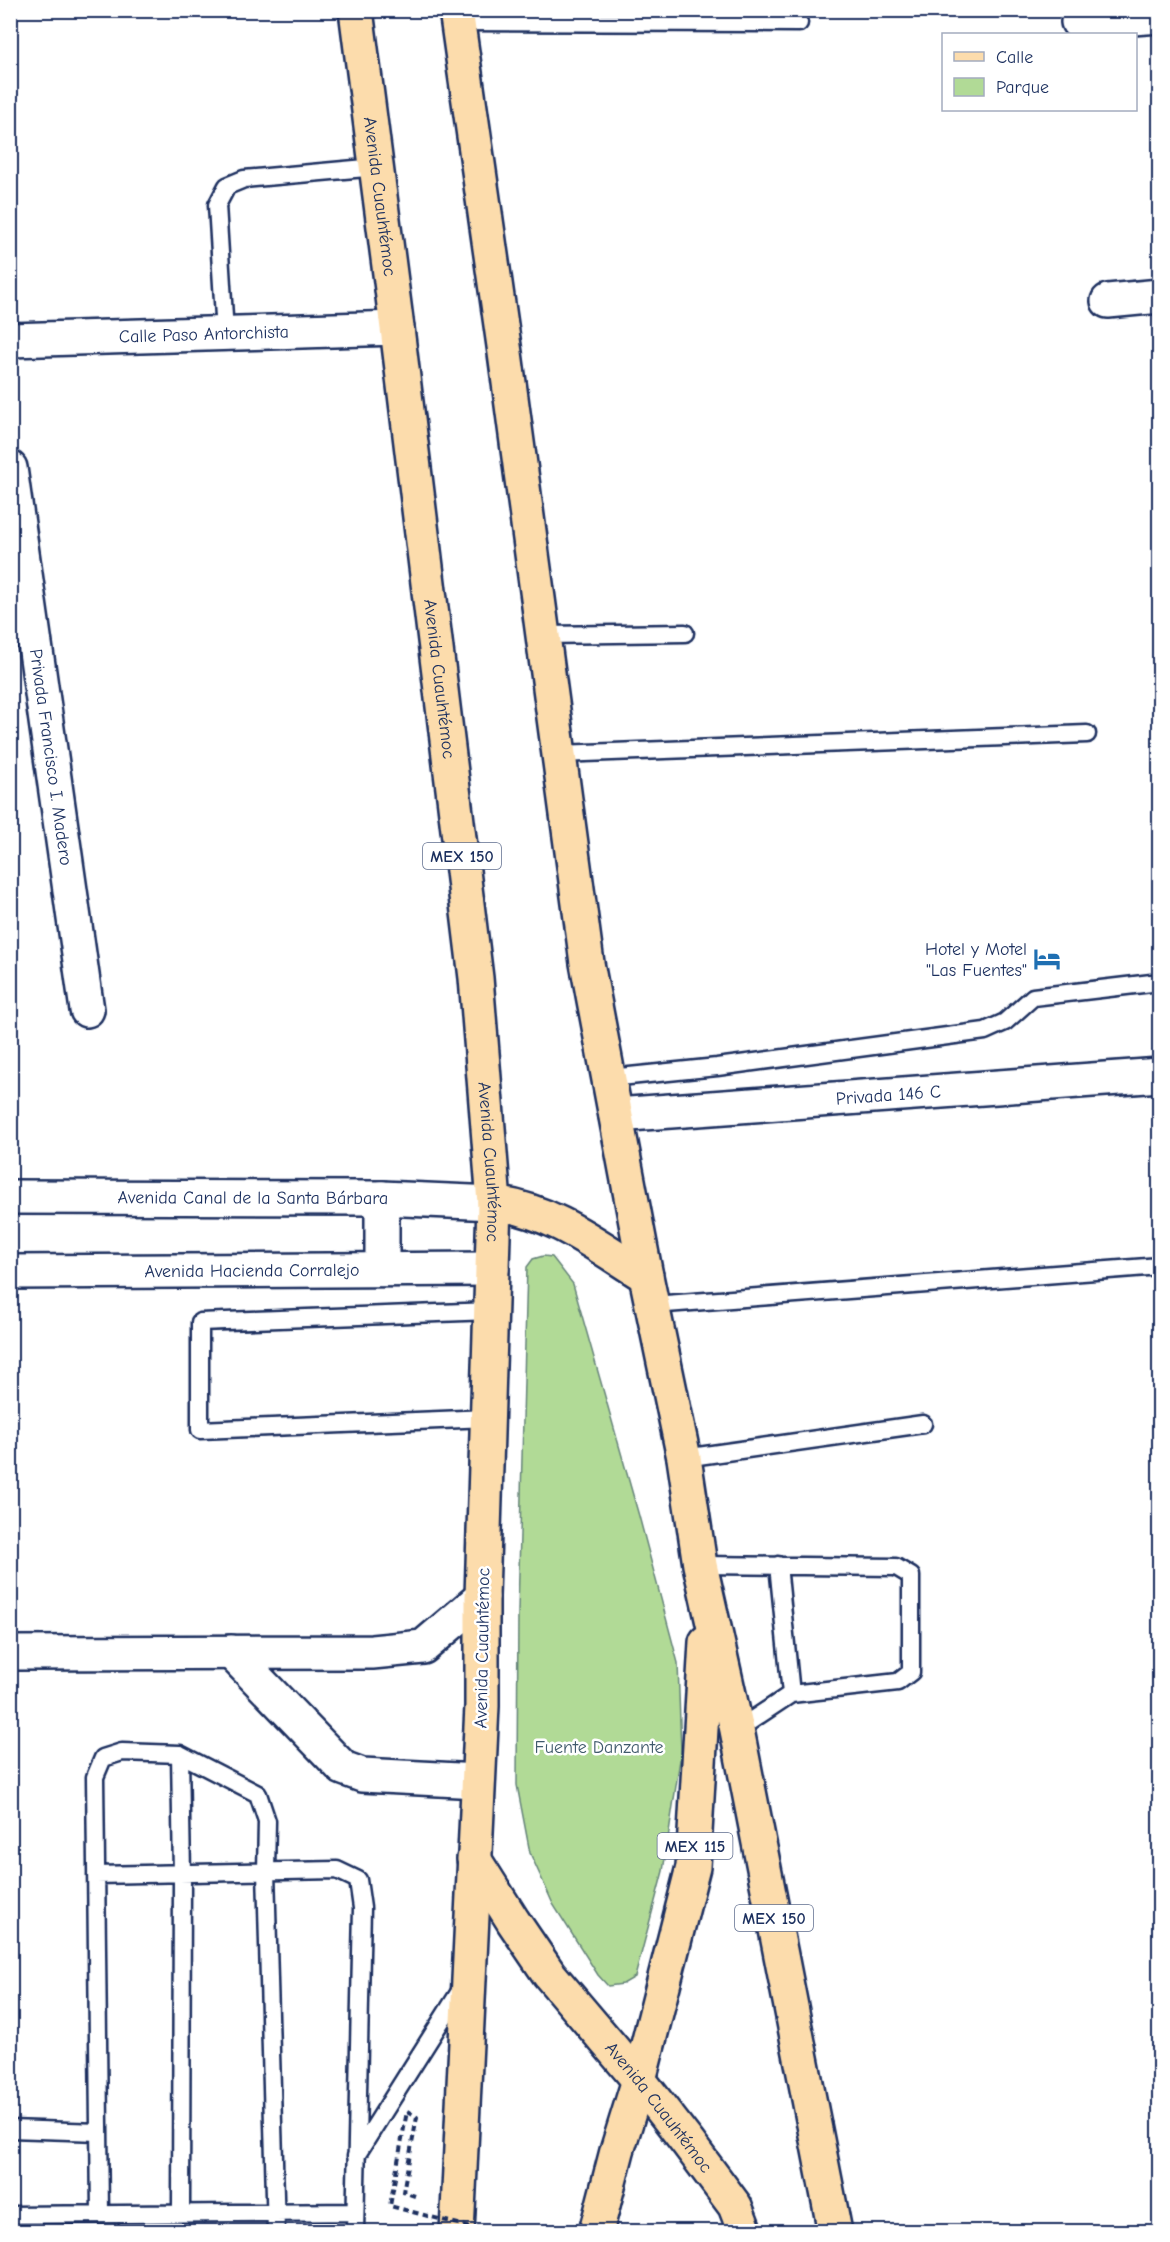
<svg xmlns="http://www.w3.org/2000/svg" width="1170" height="2242" viewBox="0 0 1170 2242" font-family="'Comic Neue',sans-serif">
<rect width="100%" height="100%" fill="#fff"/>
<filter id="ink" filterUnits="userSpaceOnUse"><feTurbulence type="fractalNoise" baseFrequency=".0167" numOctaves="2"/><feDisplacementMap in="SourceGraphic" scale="12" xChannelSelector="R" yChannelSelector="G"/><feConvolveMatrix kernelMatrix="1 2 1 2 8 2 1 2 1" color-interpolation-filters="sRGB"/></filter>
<g filter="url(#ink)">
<path fill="#b1da96" stroke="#66847a" stroke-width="1.5" d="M543,1256L552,1257L573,1284L639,1516L678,1663L681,1753L663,1871L635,1977L623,1984L608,1986L598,1975L553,1904L540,1875L530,1853L517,1785L518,1611L527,1267L533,1259Z"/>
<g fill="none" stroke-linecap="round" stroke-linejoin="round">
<defs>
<path id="service" d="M458,22L799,23
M225,333L217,205L227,186L244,179L377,167
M544,635L685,633
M559,754L1087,734
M610,1078L717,1067L985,1031L1005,1022L1033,997L1160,982
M653,1305L1160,1266
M488,1418L200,1430V1322L491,1311
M684,1458L923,1424
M700,1565L896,1567L911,1576V1672L898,1682L791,1694L737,1730
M778,1565L791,1694
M180,1754L182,1875L181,2213
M96,1875L337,1870L358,1880L362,1908L355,2232
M10,2129L99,2132
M356,2156L462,1988
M100,2213L95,1777L103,1758L122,1752L180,1754L258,1794L267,1821L266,1871L276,2232
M10,2215L355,2212"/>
<g id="minor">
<path d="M1078,22L1160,16"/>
<path d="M1108,301L1160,296"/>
<path id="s1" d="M10,340L397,328"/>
<path id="s2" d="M10,468L87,1010"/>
<path id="s3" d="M616,1115L1160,1075"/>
<path d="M231,1652L343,1768L362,1775L478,1781"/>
<path d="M10,1653L372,1652L423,1647L482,1597"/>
</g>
<g id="secondary">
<path id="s4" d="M10,1197L382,1198L494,1203"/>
<path d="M382,1198V1269"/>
<path id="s5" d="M10,1272L492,1269"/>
</g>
<g id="primary">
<path id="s6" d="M356,10L397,328L476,978L494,1203L482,1597V1706L457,2232"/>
<path d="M456,10L505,353L587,963L646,1276L684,1458L700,1565L737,1730L835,2232"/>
<path d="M494,1203C554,1211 596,1245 646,1276"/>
<path id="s7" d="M474,1859L513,1921L549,1974L639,2080L688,2143L735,2206L745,2232"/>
<path d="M596,2232L617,2151L639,2080L693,1867L706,1642"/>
</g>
</defs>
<use href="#service" stroke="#1b2f5e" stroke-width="21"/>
<use href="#minor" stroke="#1b2f5e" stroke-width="38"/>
<use href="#secondary" stroke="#1b2f5e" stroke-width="38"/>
<use href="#primary" stroke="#1b2f5e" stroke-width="38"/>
<use href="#service" stroke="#fff" stroke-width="16"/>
<use href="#minor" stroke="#fff" stroke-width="33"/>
<use href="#secondary" stroke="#fff" stroke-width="33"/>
<use href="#primary" stroke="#fcdcac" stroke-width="33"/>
<path stroke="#1b2f5e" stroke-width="4" stroke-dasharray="6 4.5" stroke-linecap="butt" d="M415,2196L403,2192L417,2117L407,2111L390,2206L488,2232"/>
</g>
</g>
<defs>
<symbol id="hotel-bare" viewBox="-9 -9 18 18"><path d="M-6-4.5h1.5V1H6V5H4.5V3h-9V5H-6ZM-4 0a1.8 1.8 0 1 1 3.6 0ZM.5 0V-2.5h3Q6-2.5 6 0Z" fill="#1f6fb2" stroke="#fff" stroke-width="2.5" paint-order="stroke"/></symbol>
</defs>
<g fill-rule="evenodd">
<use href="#hotel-bare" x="1028" y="940" width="38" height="38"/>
</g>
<g text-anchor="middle" stroke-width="5" stroke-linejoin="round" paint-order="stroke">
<g fill="#fff" stroke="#5f6d8e" stroke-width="1.5">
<rect x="423" y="843" width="78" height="26" rx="4.5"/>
<rect x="657.5" y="1833" width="75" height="26" rx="4.5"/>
<rect x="735" y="1905" width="78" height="26" rx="4.5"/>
</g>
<g font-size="16" font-weight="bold" fill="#1b2f5e">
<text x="462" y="862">MEX 150</text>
<text x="695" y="1852">MEX 115</text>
<text x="774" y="1924">MEX 150</text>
</g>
<g font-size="18" fill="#1b2f5e" stroke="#fff">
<text dy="6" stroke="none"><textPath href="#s6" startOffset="188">Avenida Cuauhtémoc</textPath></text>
<text dy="6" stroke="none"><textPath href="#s1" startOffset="194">Calle Paso Antorchista</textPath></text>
<text dy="6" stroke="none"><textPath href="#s6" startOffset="674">Avenida Cuauhtémoc</textPath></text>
<text dy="6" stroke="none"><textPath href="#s2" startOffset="292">Privada Francisco I. Madero</textPath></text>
<text dy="6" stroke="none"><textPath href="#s3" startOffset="273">Privada 146 C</textPath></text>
<text dy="6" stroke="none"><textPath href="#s6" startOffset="1160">Avenida Cuauhtémoc</textPath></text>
<text dy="6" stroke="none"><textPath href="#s4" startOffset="243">Avenida Canal de la Santa Bárbara</textPath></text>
<text dy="6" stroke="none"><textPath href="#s5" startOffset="242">Avenida Hacienda Corralejo</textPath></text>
<text transform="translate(482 1648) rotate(-89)" y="6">Avenida Cuauhtémoc</text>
<text dy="6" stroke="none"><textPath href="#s7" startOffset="310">Avenida Cuauhtémoc</textPath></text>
</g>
<g font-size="18" fill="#1b2f5e" stroke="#fff" text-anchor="end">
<text x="1027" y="955">Hotel y Motel<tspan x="1027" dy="21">"Las Fuentes"</tspan></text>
</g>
<g font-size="18" fill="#405a6c" stroke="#fff">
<text x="599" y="1753">Fuente Danzante</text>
</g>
</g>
<rect width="1170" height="2242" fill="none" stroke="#fff" stroke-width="36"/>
<rect x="18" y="18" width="1134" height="2206" fill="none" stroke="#1b2f5e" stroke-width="2" filter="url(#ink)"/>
<rect x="942" y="33" width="195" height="78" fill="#ffffff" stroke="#a4acbf" stroke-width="1.5"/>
<rect x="954" y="52" width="30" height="9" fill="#fcdcac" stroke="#a4acbf" stroke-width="1.5"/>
<text x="996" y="63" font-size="18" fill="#1b2f5e">Calle</text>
<rect x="954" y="78" width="30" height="18" fill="#b1da96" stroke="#a4acbf" stroke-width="1.5"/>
<text x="996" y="93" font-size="18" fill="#1b2f5e">Parque</text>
</svg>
